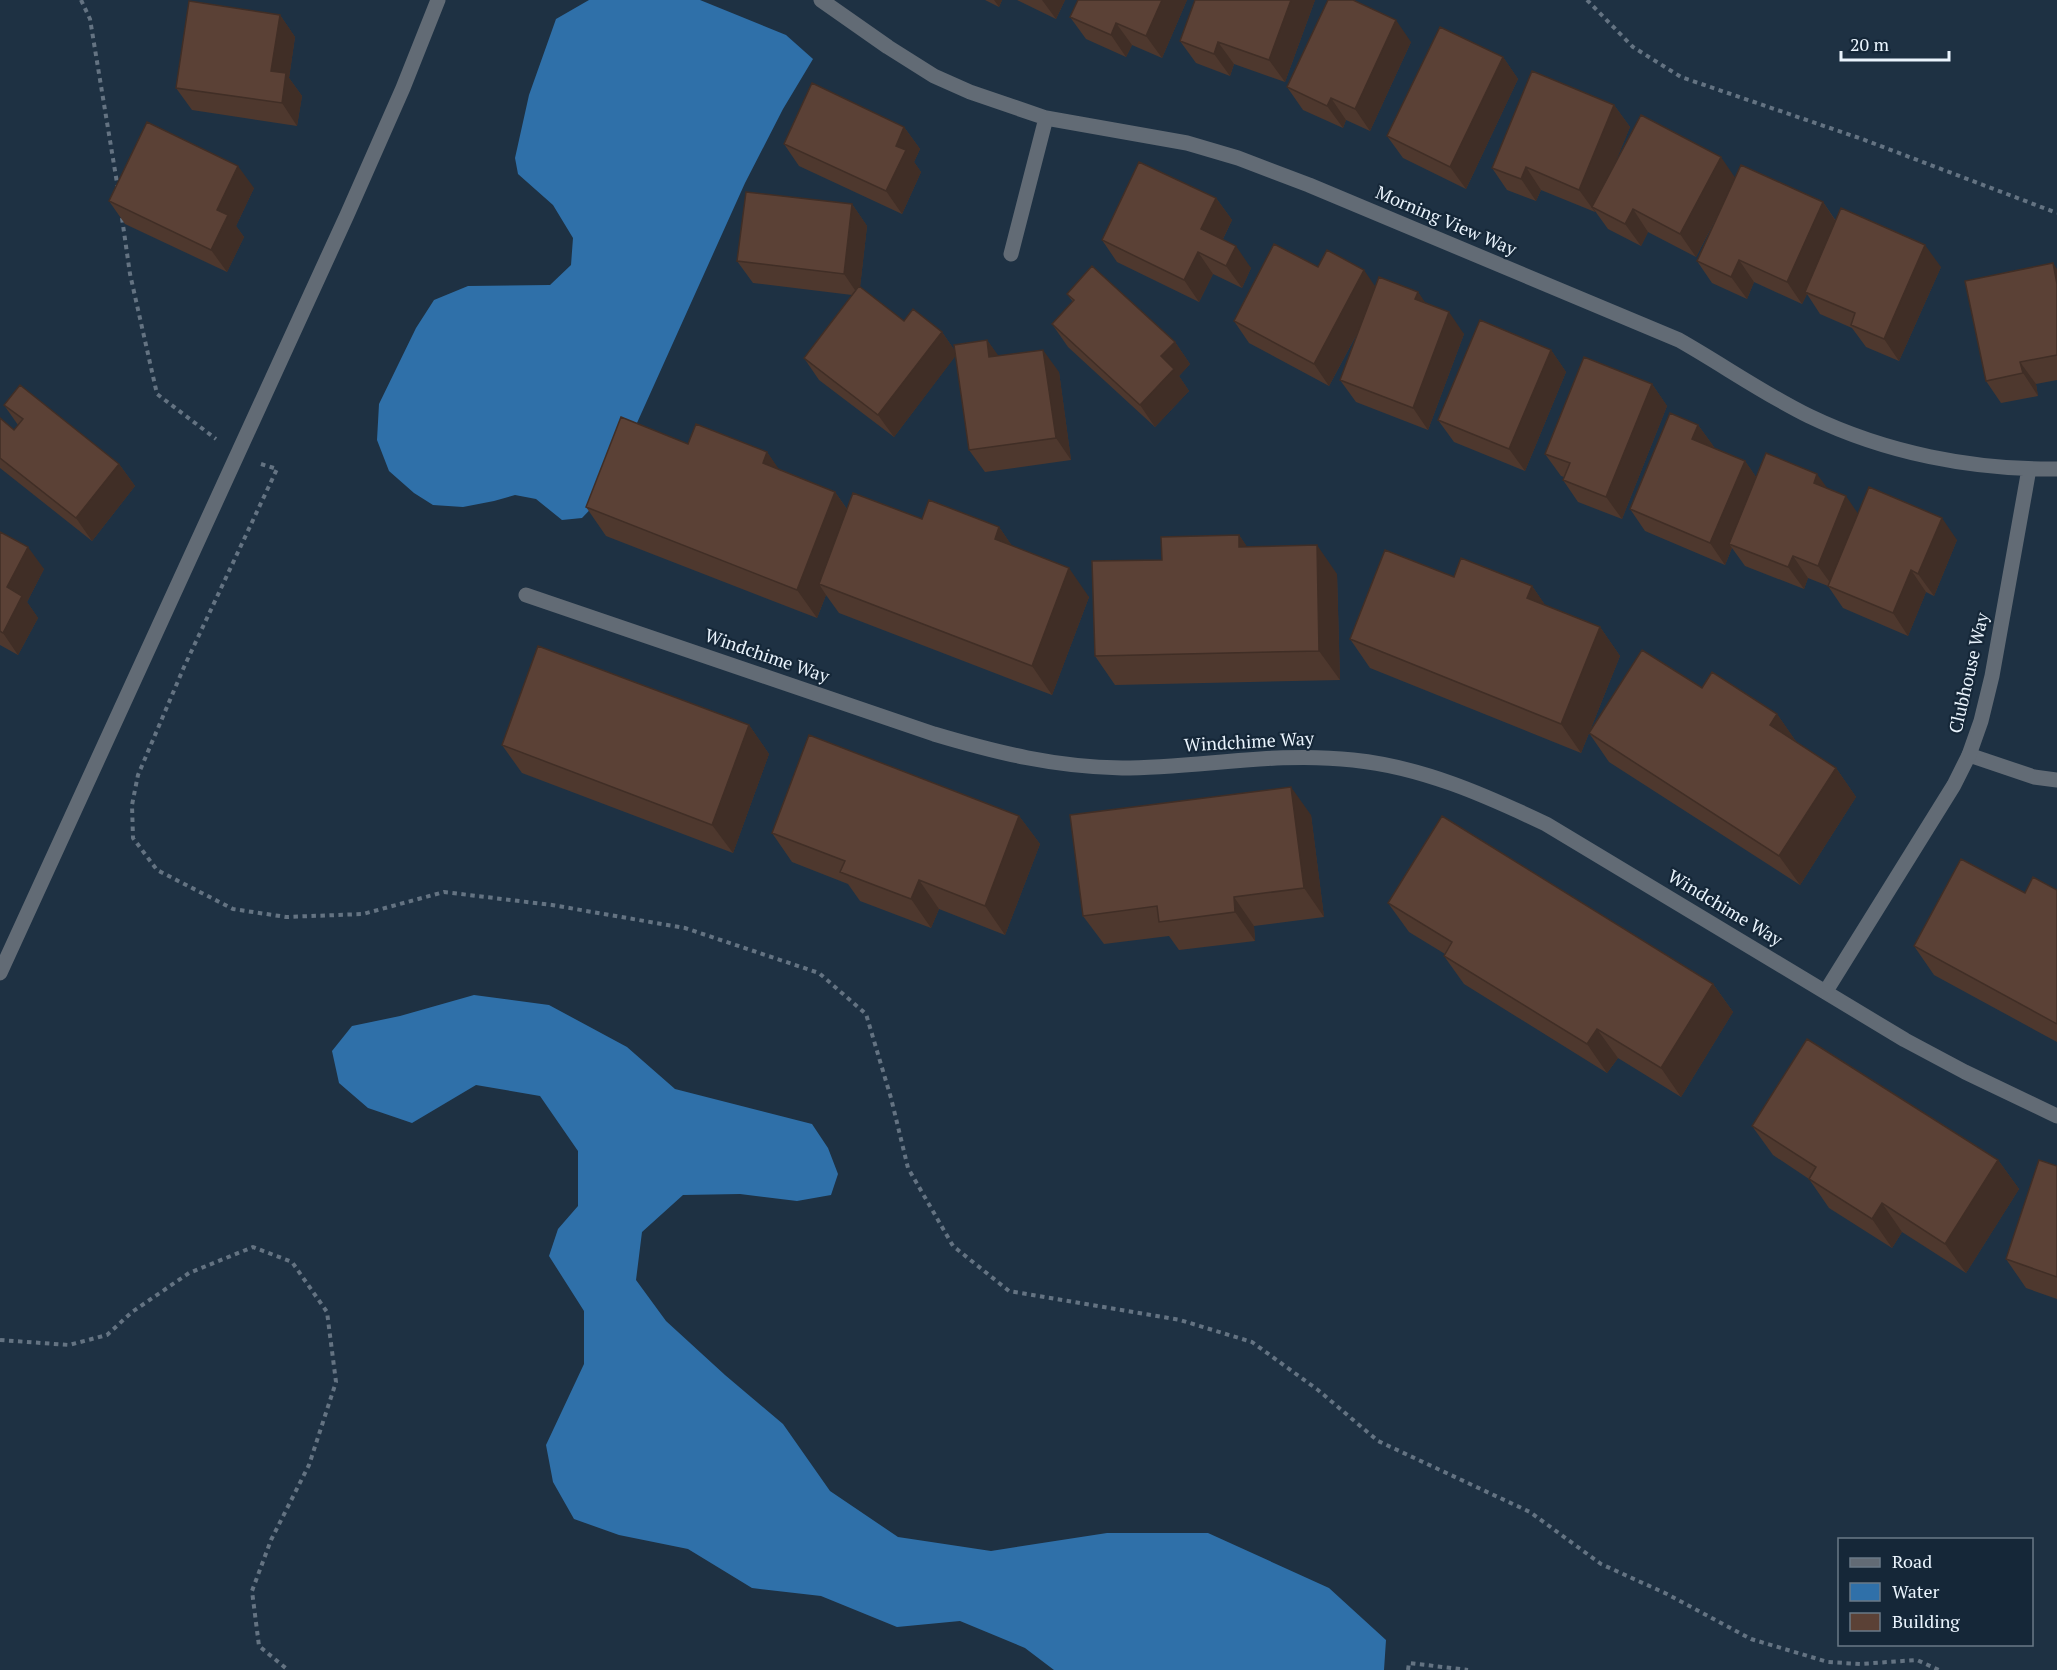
<svg xmlns="http://www.w3.org/2000/svg" width="2057" height="1670" viewBox="0 0 2057 1670" font-family="'PT Serif',serif">
<rect width="100%" height="100%" fill="#1e3143"/>
<path fill="#2f70a9" d="M589,0H700L786,35L813,59L783,109L745,183L605,494L582,518L562,520L536,499L515,495L494,501L463,507L433,505L414,493L389,471L377,440L379,404L416,328L434,300L468,286L550,285L571,265L573,238L553,205L518,174L515,158L529,95L556,19Z
M474,995L549,1005L627,1047L675,1089L812,1124L828,1148L838,1174L831,1195L797,1201L740,1194L683,1195L642,1232L636,1280L666,1321L725,1375L783,1424L830,1491L898,1537L991,1551L1107,1533H1208L1329,1588L1386,1640L1384,1670H1054L1025,1648L960,1621L897,1627L821,1596L752,1588L688,1549L619,1535L574,1519L553,1482L546,1445L584,1364V1311L549,1256L558,1229L578,1206V1151L540,1096L476,1085L412,1123L368,1108L339,1083L332,1051L352,1026L400,1016Z"/>
<g fill="none" stroke-linecap="round" stroke-linejoin="round">
<path stroke="#647382" stroke-width="4" stroke-dasharray="4.5 4.5" stroke-linecap="butt" d="M81,0L90,19L118,189
M1587,0L1633,47L1681,77L1862,139L2057,213
M122,218L130,274L157,394L216,439
M261,464L277,469L184,667L138,775L132,805L133,838L157,870L233,909L286,917L363,914L444,892L552,905L685,928L819,973L866,1014L891,1098L908,1168L953,1246L1009,1291L1180,1320L1252,1342L1318,1390L1378,1441L1530,1512L1601,1564L1667,1594L1751,1639L1828,1662L1860,1664L1917,1660L1939,1670
M0,1340L69,1345L107,1335L132,1312L189,1273L253,1247L292,1262L327,1312L336,1382L309,1465L271,1540L252,1591L259,1646L288,1670
M1408,1670L1409,1663L1468,1670"/>
<path stroke="#626b75" stroke-width="15" d="M1969,755L2034,777L2057,780"/>
<path stroke="#626b75" stroke-width="15" d="M821,0L888,47L934,76L970,92L1046,118L1187,143L1238,158L1309,185L1679,340C1723,365 1764,394 1809,416C1886,453 1972,470 2057,469
M1011,254L1046,118
M526,595L934,734C998,753 1055,767 1122,768C1199,768 1275,751 1353,760C1422,767 1485,795 1546,824L1905,1040L1965,1072L2057,1116
M0,973L347,215L403,88L438,0
M1826,991L1954,785L1969,755L1981,721L1992,676L2029,469"/>
</g>
<path fill="#4e382e" d="M985,0H1002L999,7Z
M1017,0H1065L1056,19Z
M1078,0H1187L1162,58L1132,45L1126,57L1086,39L1070,17Z
M1195,0H1315L1285,82L1234,64L1230,76L1196,63L1180,41Z
M280,15L295,37L289,78L302,96L297,126L192,110L176,88Z
M1411,42L1370,131L1346,120L1343,128L1303,110L1287,87Z
M1503,57L1518,79L1466,189L1403,158L1387,136Z
M1614,105L1630,127L1612,170L1735,177L1823,202L1836,221L1941,267L1899,361L1866,347L1852,328L1820,314L1807,294L1802,304L1754,282L1747,299L1712,283L1697,261L1719,213L1696,257L1648,232L1641,246L1608,229L1595,211V212L1541,190L1536,201L1507,190L1492,168Z
M904,127L920,149L914,162L921,172L902,214L799,166L784,144Z
M254,188L236,226L244,237L227,272L125,224L109,201Z
M1216,198L1232,220L1223,239L1251,268L1242,288L1213,274L1199,302L1117,262L1102,240Z
M852,204L867,226L860,287L904,321L942,332L955,351L987,340L998,356L1059,372L1071,460L985,472L969,450L956,355L894,437L819,380L804,358L852,295L753,283L737,261Z
M1318,267L1375,286L1418,292L1425,303L1464,334L1428,430L1356,402L1340,380L1359,330L1329,386L1249,343L1234,321Z
M2057,269V380L2036,384L2038,396L2001,403L1986,381Z
M1067,294L1175,342L1190,364L1179,376L1189,391L1155,427L1068,347L1052,324L1073,302Z
M1551,350L1566,372L1525,471L1454,442L1438,420Z
M1652,384L1667,406L1622,519L1578,502L1563,480L1564,477L1561,476L1545,454Z
M4,405L119,464L135,486L92,541L0,468V418L14,430L18,425Z
M1698,425L1714,447L1713,448L1745,461L1756,477L1828,489L1858,514L1957,540L1934,596L1926,592L1908,636L1843,608L1828,586L1808,578L1804,589L1745,566L1732,548L1725,565L1645,531L1630,509Z
M688,444L767,452L779,470L835,492L847,509L922,519L999,527L1012,546L1089,597L1052,695L839,613L826,595L817,618L606,536L586,507Z
M0,532L44,569L27,602L38,618L18,655L0,645Z
M1239,535L1247,547L1337,574L1340,680L1115,685L1095,656L1162,560Z
M1454,577L1532,586L1545,605L1600,627L1620,656L1581,753L1370,668L1350,639Z
M1702,688L1777,714L1797,743L1836,768L1856,797L1800,885L1609,762L1589,733Z
M749,725L769,754L733,853L522,773L502,745Z
M1311,815L1324,917L1254,926L1255,941L1179,950L1169,936L1104,944L1083,916Z
M1019,816L1040,844L1005,935L939,909L931,928L860,901L848,884L792,862L772,833Z
M2057,890V1042L1934,975L1914,946L2025,893Z
M1388,903L1713,984L1733,1012L1681,1097L1618,1058L1607,1073L1464,984L1444,956L1445,954L1409,932Z
M1752,1126L1998,1160L2019,1189L1966,1273L1902,1232L1892,1248L1829,1208L1809,1179L1773,1155Z
M2057,1166V1299L2026,1288L2006,1259Z"/>
<path fill="#402e26" d="M994,0H1002L999,7Z
M1042,0H1065L1056,19Z
M1162,0H1187L1162,58L1146,36Z
M1291,0H1315L1285,82L1269,60Z
M280,15L295,37L289,78L302,96L297,126L282,103L271,71Z
M1396,20L1411,42L1370,131L1355,109Z
M1116,23L1132,45L1126,57L1111,35Z
M1218,42L1234,64L1230,76L1214,54Z
M1503,57L1518,79L1466,189L1450,167Z
M1331,98L1346,120L1343,128L1327,106Z
M1614,105L1630,127L1596,209L1592,207L1595,211V212L1579,190Z
M904,127L920,149L914,162L921,172L902,214L886,191L896,146Z
M1721,157L1736,179L1696,257L1680,234Z
M238,166L254,188L236,226L244,237L227,272L211,250L217,210Z
M1526,167L1541,190L1536,201L1521,179Z
M1216,198L1232,220L1217,251L1201,229Z
M1823,202L1838,225L1805,292L1807,294L1802,304L1787,282Z
M852,204L867,226L859,296L844,274Z
M1633,209L1648,232L1641,246L1625,224Z
M1925,245L1941,267L1899,361L1884,339Z
M1236,246L1251,268L1242,288L1226,266Z
M1198,252L1213,274L1199,302L1184,280Z
M1739,260L1754,282L1747,299L1731,277Z
M2053,263L2057,269V284Z
M1364,270L1379,292L1329,386L1314,364Z
M1418,292L1433,314L1415,299Z
M1449,312L1464,334L1428,430L1413,408Z
M942,332L957,354L894,437L878,415Z
M987,340L1003,362L989,357Z
M1175,342L1190,364L1179,376L1189,391L1155,427L1140,405L1161,356Z
M1043,350L1059,372L1071,460L1056,438Z
M1551,350L1566,372L1525,471L1509,449Z
M2020,362L2036,384L2038,396L2023,373Z
M1652,384L1667,406L1622,519L1606,497Z
M1698,425L1714,447L1708,462L1692,439Z
M767,452L787,481L763,463Z
M1745,461L1760,483L1729,544L1732,548L1725,565L1710,543Z
M119,464L135,486L92,541L76,518Z
M1817,474L1833,496L1814,483Z
M835,492L855,521L819,584L826,595L817,618L797,590Z
M1846,496L1861,518L1834,588L1818,566Z
M1942,518L1957,540L1934,596L1918,574Z
M999,527L1019,556L995,539Z
M1239,535L1259,564L1239,547Z
M1317,545L1337,574L1340,680L1319,651Z
M28,547L44,569L27,602L38,618L18,655L3,633L7,587Z
M1793,556L1808,578L1804,589L1788,567Z
M1069,568L1089,597L1052,695L1032,666Z
M1911,570L1926,592L1908,636L1893,613Z
M1532,586L1552,615L1527,598Z
M1600,627L1620,656L1581,753L1561,724Z
M1777,714L1797,743L1770,725Z
M749,725L769,754L733,853L712,825Z
M1836,768L1856,797L1800,885L1779,856Z
M1291,787L1311,815L1324,917L1304,888Z
M1019,816L1040,844L1005,935L985,906Z
M919,880L939,909L931,928L911,899Z
M1234,897L1254,926L1255,941L1235,912Z
M1713,984L1733,1012L1681,1097L1661,1068Z
M1597,1029L1618,1058L1607,1073L1587,1044Z
M1998,1160L2019,1189L1966,1273L1945,1244Z
M1882,1203L1902,1232L1892,1248L1872,1219Z"/>
<path fill="#5b4136" stroke="#402e26" stroke-width="1.5" d="M1078,0H1162L1146,36L1116,23L1111,35L1070,17Z
M1195,0H1291L1269,60L1218,42L1214,54L1180,41Z
M1328,0H1353L1396,20L1355,109L1331,98L1327,106L1287,87Z
M189,1L280,15L271,71L286,73L282,103L176,88Z
M1440,27L1503,57L1450,167L1387,136Z
M1532,71L1614,105L1579,190L1526,167L1521,179L1492,168Z
M812,83L904,127L896,146L906,150L886,191L784,144Z
M1641,115L1721,157L1680,234L1633,209L1625,224L1592,207Z
M147,122L238,166L217,210L228,215L211,250L109,201Z
M1139,162L1216,198L1201,229L1236,246L1226,266L1198,252L1184,280L1102,240Z
M1741,165L1823,202L1787,282L1739,260L1731,277L1697,261Z
M746,192L852,204L844,274L737,261Z
M1841,208L1925,245L1884,339L1851,325L1855,313L1805,292Z
M1274,244L1318,267L1327,250L1364,270L1314,364L1234,321Z
M2053,263L2057,284V355L2020,362L2023,373L1986,381L1965,281Z
M1092,266L1175,342L1161,356L1174,369L1140,405L1052,324L1074,300L1067,294Z
M1379,277L1418,292L1415,299L1449,312L1413,408L1340,380Z
M859,286L904,321L913,309L942,332L878,415L804,358Z
M1480,320L1551,350L1509,449L1438,420Z
M987,340L989,357L1043,350L1056,438L969,450L954,345Z
M1584,357L1652,384L1606,497L1563,480L1570,463L1545,454Z
M20,385L119,464L76,518L0,458V418L14,430L23,419L4,405Z
M1670,413L1698,425L1692,439L1745,461L1710,543L1630,509Z
M621,417L688,444L696,424L767,452L763,463L835,492L797,590L586,507Z
M1766,453L1817,474L1814,483L1846,496L1818,566L1793,556L1788,567L1729,544Z
M1869,487L1942,518L1918,574L1911,570L1893,613L1828,586Z
M853,493L922,519L929,500L999,527L995,539L1069,568L1032,666L819,584Z
M0,532L28,547L7,587L22,596L3,633L0,631Z
M1239,535V547L1317,545L1319,651L1095,656L1092,561L1162,560L1161,537Z
M1385,550L1454,577L1461,558L1532,586L1527,598L1600,627L1561,724L1350,639Z
M538,646L749,725L712,825L502,745Z
M1642,650L1702,688L1712,672L1777,714L1770,725L1836,768L1779,856L1589,733Z
M809,735L1019,816L985,906L919,880L911,899L840,872L845,861L772,833Z
M1291,787L1304,888L1234,897L1235,912L1159,922L1157,906L1083,916L1070,815Z
M1442,816L1713,984L1661,1068L1597,1029L1587,1044L1444,956L1452,942L1388,903Z
M1961,859L2025,893L2033,877L2057,890V1024L1914,946Z
M1807,1039L1998,1160L1945,1244L1882,1203L1872,1219L1809,1179L1816,1167L1752,1126Z
M2039,1160L2057,1166V1277L2006,1259Z"/>
<g text-anchor="middle" stroke-width="4.5" stroke-linejoin="round" paint-order="stroke">
<g font-size="18" fill="#eaf4fd" stroke="#152738">
<text transform="translate(1446 221) rotate(23)" y="6">Morning View Way</text>
<text transform="translate(767 656) rotate(19)" y="6">Windchime Way</text>
<text transform="translate(1969 673) rotate(-77)" y="6">Clubhouse Way</text>
<text transform="translate(1249 742) rotate(-3)" y="6">Windchime Way</text>
<text transform="translate(1725 908) rotate(31)" y="6">Windchime Way</text>
</g>
</g>
<rect x="1838" y="1538" width="195" height="108" fill="#152738" stroke="#6a7987" stroke-width="1.5"/>
<rect x="1850" y="1558" width="30" height="9" fill="#626b75" stroke="#6a7987" stroke-width="1.5"/>
<text x="1892" y="1568" font-size="18" fill="#eaf4fd">Road</text>
<rect x="1850" y="1583" width="30" height="18" fill="#2f70a9" stroke="#6a7987" stroke-width="1.5"/>
<text x="1892" y="1598" font-size="18" fill="#eaf4fd">Water</text>
<rect x="1850" y="1613" width="30" height="18" fill="#5b4136" stroke="#6a7987" stroke-width="1.5"/>
<text x="1892" y="1628" font-size="18" fill="#eaf4fd">Building</text>
<path d="M1841 51v9h108v-9" fill="none" stroke="#eaf4fd" stroke-width="3"/>
<text x="1850" y="51" font-size="18" fill="#eaf4fd" stroke="#152738" stroke-width="4.5" paint-order="stroke">20 m</text>
</svg>
